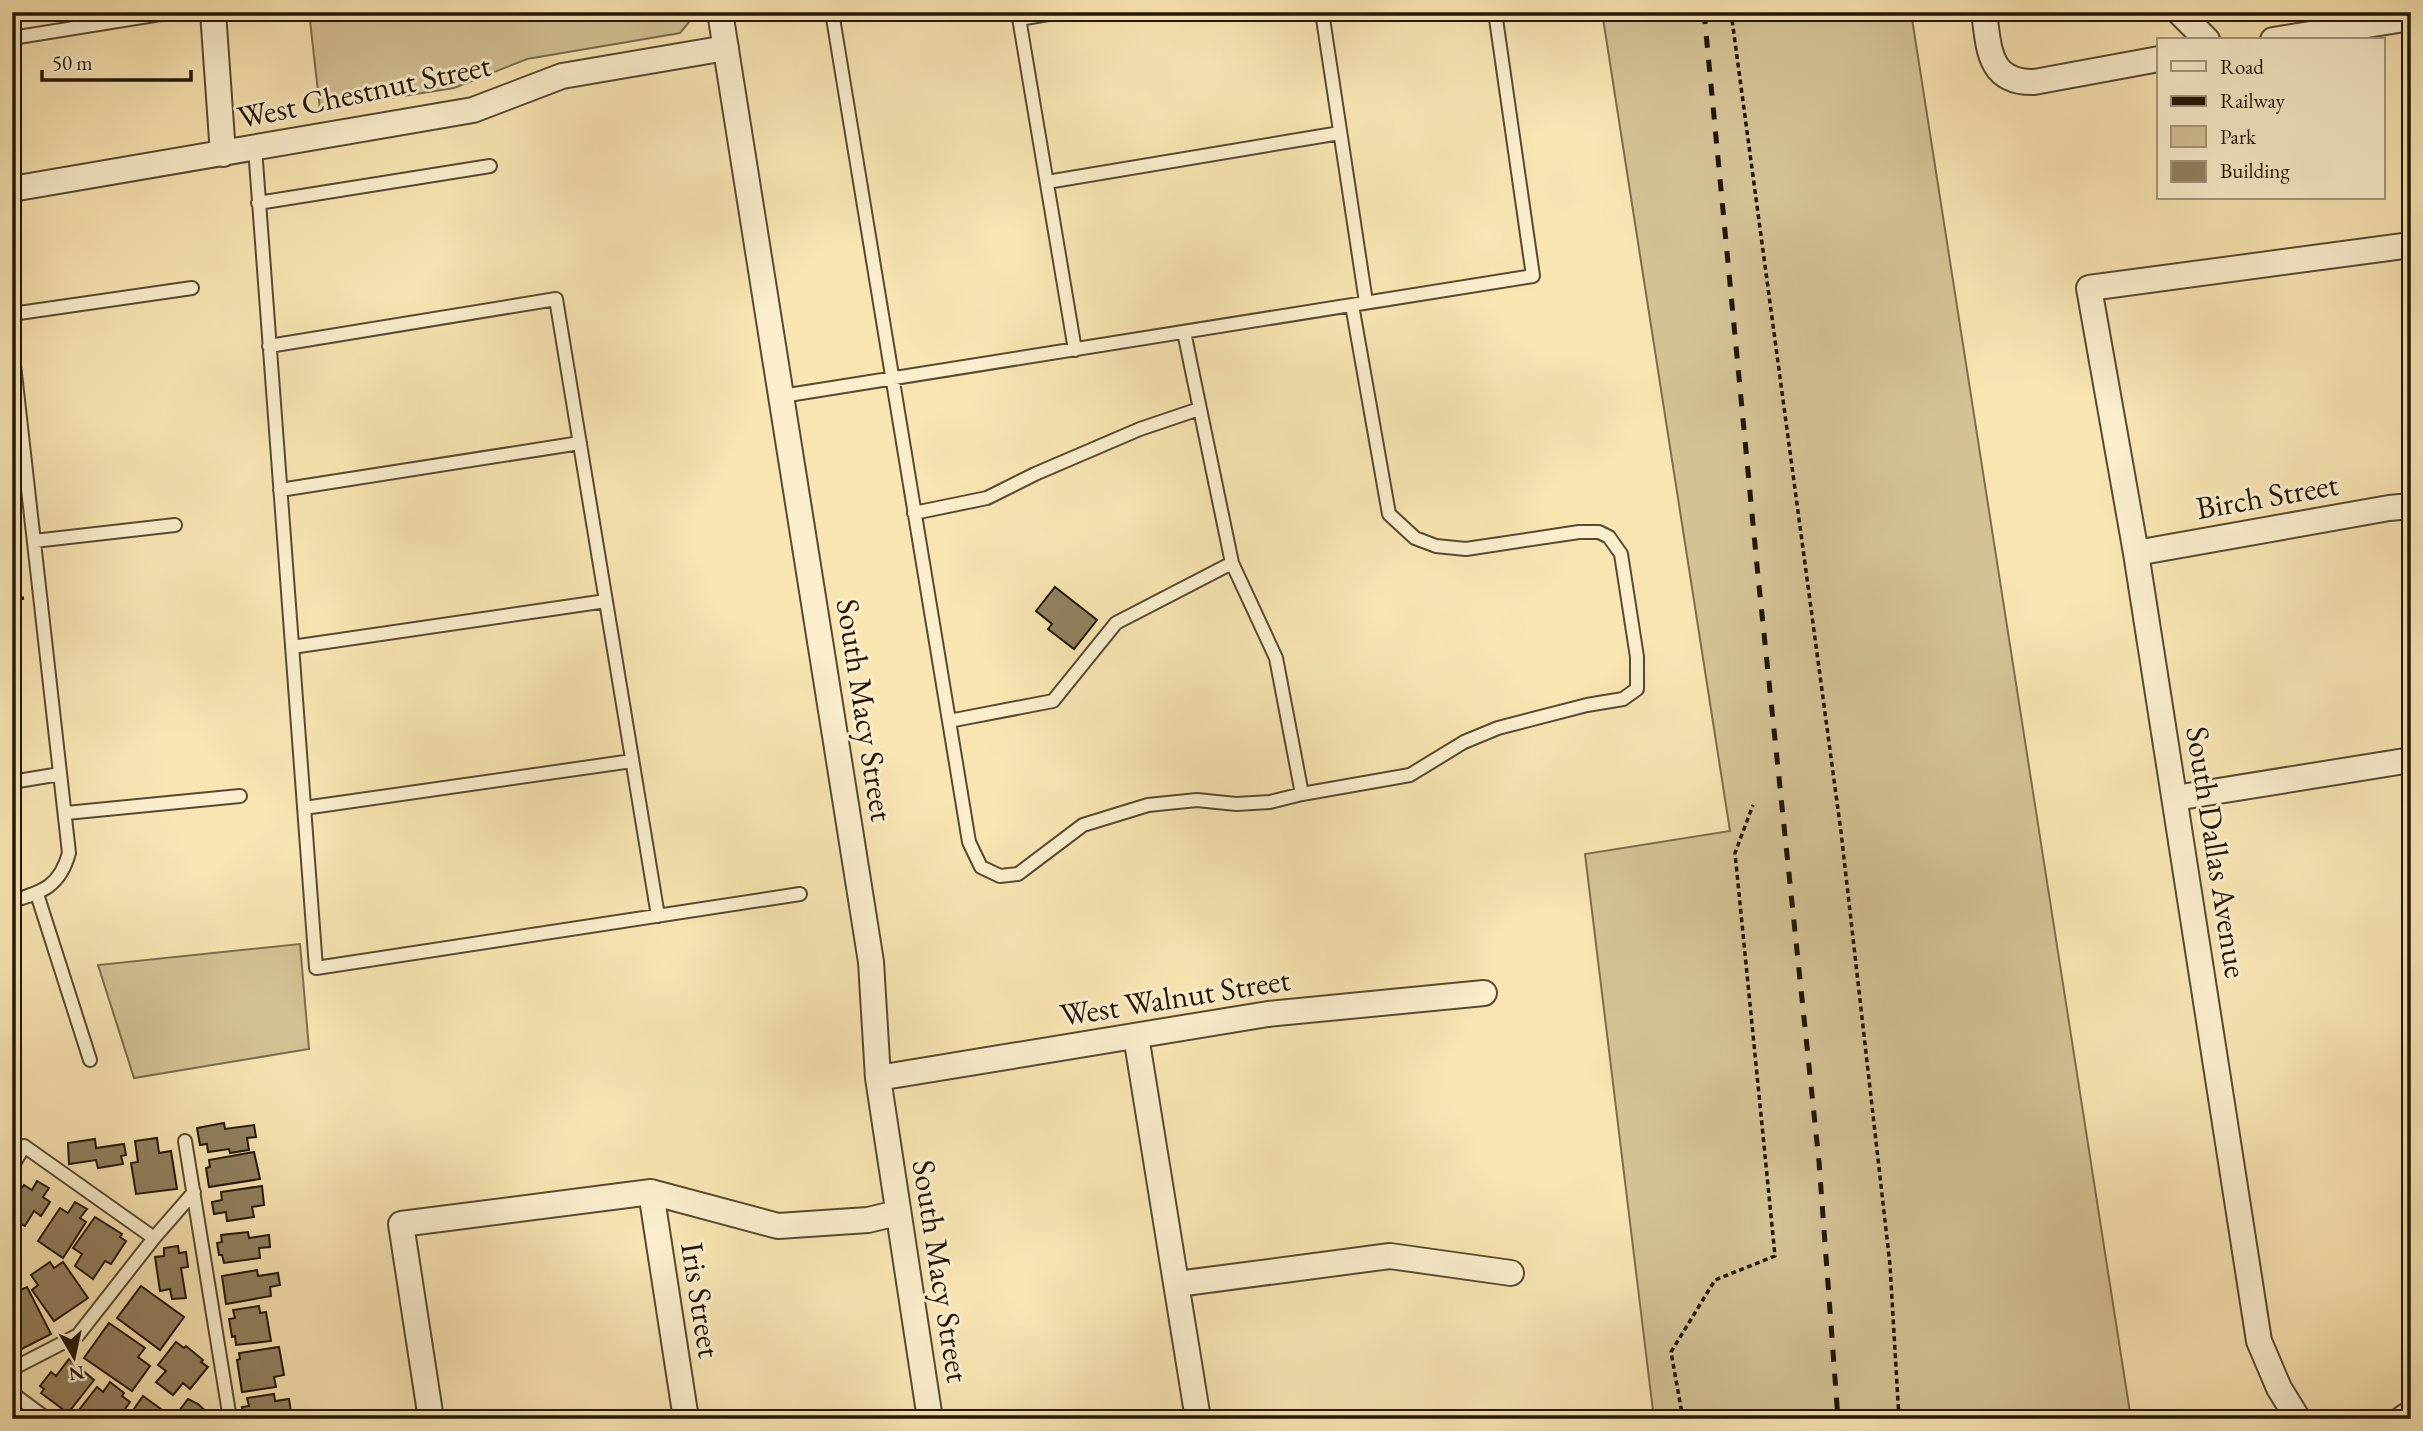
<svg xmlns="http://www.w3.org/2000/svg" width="2423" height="1431" viewBox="0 0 2423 1431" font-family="'EB Garamond',serif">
<rect width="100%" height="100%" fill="#f8e5b2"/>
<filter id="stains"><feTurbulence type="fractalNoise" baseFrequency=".00286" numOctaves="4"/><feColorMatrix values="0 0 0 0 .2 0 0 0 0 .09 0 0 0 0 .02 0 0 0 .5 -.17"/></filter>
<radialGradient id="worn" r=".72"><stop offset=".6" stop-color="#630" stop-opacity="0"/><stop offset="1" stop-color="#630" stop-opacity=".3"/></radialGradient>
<path fill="#d4c295" stroke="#7c6c4e" stroke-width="2" d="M309,12H694V16L680,33L527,59L454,88L320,109Z
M1602,12H1911L2131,1419H1654L1585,854L1730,831Z
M300,944L309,1049L134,1078L98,965Z"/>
<path fill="#928160" stroke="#231508" stroke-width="2" d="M1055,587L1097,620L1074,649L1048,629L1052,624L1036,611Z
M224,1123L225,1129L254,1125L256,1137L247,1138L249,1150L230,1153L229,1149L208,1152L207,1144L200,1145L197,1128Z
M157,1138L159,1153L171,1151L177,1189L136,1194L131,1163L138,1162L135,1141Z
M95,1139L96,1148L124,1144L126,1155L121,1156L123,1164L98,1168L96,1160L69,1164L68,1143Z
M254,1152L260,1179L209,1187L206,1168L210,1167L209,1160Z
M37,1181L49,1188L43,1197L50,1202L41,1216L34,1211L25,1226L13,1220L18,1212L12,1210V1200L24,1185L32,1190Z
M262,1186L264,1205L252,1207L254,1217L227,1221L226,1212L214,1214L212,1202L222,1200L221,1192Z
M75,1202L87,1209L80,1218L86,1222L63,1258L38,1241L60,1208L68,1213Z
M95,1217L122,1234L120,1237L126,1241L111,1264L105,1261L93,1279L75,1266L82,1254L73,1248Z
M248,1232L249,1238L269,1235L270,1247L259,1248L260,1258L224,1263L222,1255H219L217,1243L222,1242L221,1235Z
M178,1246L179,1253L186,1252L188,1267L181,1268L186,1298L172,1299L170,1289L160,1291L155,1257L164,1256V1248Z
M50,1262L54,1268L63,1262L88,1298L54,1321L32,1290L38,1285L31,1275Z
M257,1270L258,1276L278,1273L280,1285L270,1287L271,1296L226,1304L222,1276Z
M141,1286L184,1317L160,1350L117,1318Z
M27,1287L51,1334L16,1352L12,1344V1294Z
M259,1306L260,1313L266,1312L271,1341L236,1345L235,1336L232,1337L229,1319L235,1318L233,1310Z
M109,1323L145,1348L138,1357L150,1366L132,1391L84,1358Z
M176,1342L184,1348L186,1346L203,1360L201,1362L208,1367L190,1389L183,1383L173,1395L156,1382L166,1371L158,1365Z
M279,1347L284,1375L274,1377L276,1387L242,1392L237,1360L240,1359L239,1353Z
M69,1359L94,1380L68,1413L41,1393L44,1389L40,1386L51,1372L56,1376Z
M110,1382L124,1393L122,1396L130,1402L118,1419H80L75,1415L97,1387L103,1392Z
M274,1394L275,1401L289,1399L292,1419H244L242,1407L249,1406L247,1398Z
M143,1396L165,1412L161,1419H127Z
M188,1399L198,1404L214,1419H173Z"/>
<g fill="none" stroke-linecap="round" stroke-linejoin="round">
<defs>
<path id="service" d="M832,12L969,842L981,867L1000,876L1018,874L1083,825L1148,805L1197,800L1236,804L1270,802L1302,794L1410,775L1464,742L1498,728L1587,705L1623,699L1637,689V657L1621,554L1609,537L1599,532H1579L1466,549L1436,546L1415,538L1389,514L1352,305
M1018,12L1075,350
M1322,12L1366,302
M1019,19L1060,12
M12,38L173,12
M255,148L316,968L800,894
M1047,182L1340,133
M258,203L490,166
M12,314L192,288
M1184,332L1232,563L1276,658L1302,794
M269,346L556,299L658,916
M12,347L69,853C60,886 43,892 12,901
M782,396L1533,276L1495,12
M280,490L580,443
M914,513L987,498L1035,474L1140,429L1199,409
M34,541L175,525
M292,647L606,601
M949,721L1053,701L1116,623L1232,563
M12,782L60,774
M304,808L632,761
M66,813L240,796
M37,894L90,1060
M185,1141L230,1419
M12,1167L24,1146L154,1238
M12,1369L78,1335L154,1238L194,1192
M12,1393L47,1419"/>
<path id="minor" d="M213,12L223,154
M720,12L871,962L878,1078L930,1419
M1984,12C1989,48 1988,83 2034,82L2159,59
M2179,12L2207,40
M2273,40L2411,18
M12,189L473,110L562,76L726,48
M2136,553L2389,508L2411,506
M2175,798L2411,760
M1136,1036L1198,1419
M878,1078L1268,1014L1484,993
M651,1192L686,1419
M1177,1284L1390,1256L1511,1273
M431,1419L401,1224L651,1192L778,1226L868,1220L897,1213
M2298,1419L2279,1388L2259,1341L2136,553L2089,288L2411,245
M2402,1419L2411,1413"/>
</defs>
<use href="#service" stroke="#584932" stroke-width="16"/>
<use href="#minor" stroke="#584932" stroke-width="28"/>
<path stroke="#231508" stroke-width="3.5" stroke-dasharray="5 3.5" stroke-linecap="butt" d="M1731,12L1841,832L1890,1265L1899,1419
M12,600L24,598
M1683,1419L1671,1352L1715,1280L1775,1256L1735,853L1753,805"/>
<use href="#service" stroke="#faeecd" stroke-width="12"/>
<use href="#minor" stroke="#faeecd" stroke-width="24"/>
<path stroke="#231508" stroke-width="5" stroke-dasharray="12 12" stroke-linecap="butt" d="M1704,12L1758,576L1819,1162L1838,1419"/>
</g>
<g text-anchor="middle" stroke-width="6" stroke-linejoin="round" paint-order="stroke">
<g font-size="32" fill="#231508" stroke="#faeecd">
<text transform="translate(364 91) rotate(-12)" y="11">West Chestnut Street</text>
<text transform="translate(2267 496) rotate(-10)" y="11">Birch Street</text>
<text transform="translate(865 710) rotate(81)" y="11">South Macy Street</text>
<text transform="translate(2217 852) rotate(81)" y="11">South Dallas Avenue</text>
<text transform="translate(1175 997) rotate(-9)" y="11">West Walnut Street</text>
<text transform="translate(941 1271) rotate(81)" y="11">South Macy Street</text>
<text transform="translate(701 1300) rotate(81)" y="11">Iris Street</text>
</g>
</g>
<rect width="2423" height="1431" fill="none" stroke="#f8e5b2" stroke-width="42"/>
<rect x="14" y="14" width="2395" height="1403" fill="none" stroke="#231508" stroke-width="3.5"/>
<rect x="21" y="21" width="2381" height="1389" fill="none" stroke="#231508" stroke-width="2"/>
<rect x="2157" y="38" width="228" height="161" fill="#faeecd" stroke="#a4977e" stroke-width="2"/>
<rect x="2171" y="61" width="35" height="10" fill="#faeecd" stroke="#a4977e" stroke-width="2"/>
<text x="2220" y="74" font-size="21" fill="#231508">Road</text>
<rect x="2171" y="96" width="35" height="10" fill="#231508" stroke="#a4977e" stroke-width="2"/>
<text x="2220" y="108" font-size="21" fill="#231508">Railway</text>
<rect x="2171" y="126" width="35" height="21" fill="#d4c295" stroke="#a4977e" stroke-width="2"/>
<text x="2220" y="144" font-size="21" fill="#231508">Park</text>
<rect x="2171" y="161" width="35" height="21" fill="#928160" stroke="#a4977e" stroke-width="2"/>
<text x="2220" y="178" font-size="21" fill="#231508">Building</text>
<g transform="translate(74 1357) rotate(171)" stroke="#faeecd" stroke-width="5" paint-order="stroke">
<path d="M0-5L12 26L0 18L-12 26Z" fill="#231508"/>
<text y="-10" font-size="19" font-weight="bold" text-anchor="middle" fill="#231508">N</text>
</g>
<path d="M42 70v10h149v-10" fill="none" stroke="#231508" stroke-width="3.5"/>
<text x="52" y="70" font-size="21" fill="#231508" stroke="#faeecd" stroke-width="5" paint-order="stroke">50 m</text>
<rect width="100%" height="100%" filter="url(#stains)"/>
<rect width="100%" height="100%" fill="url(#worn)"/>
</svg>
